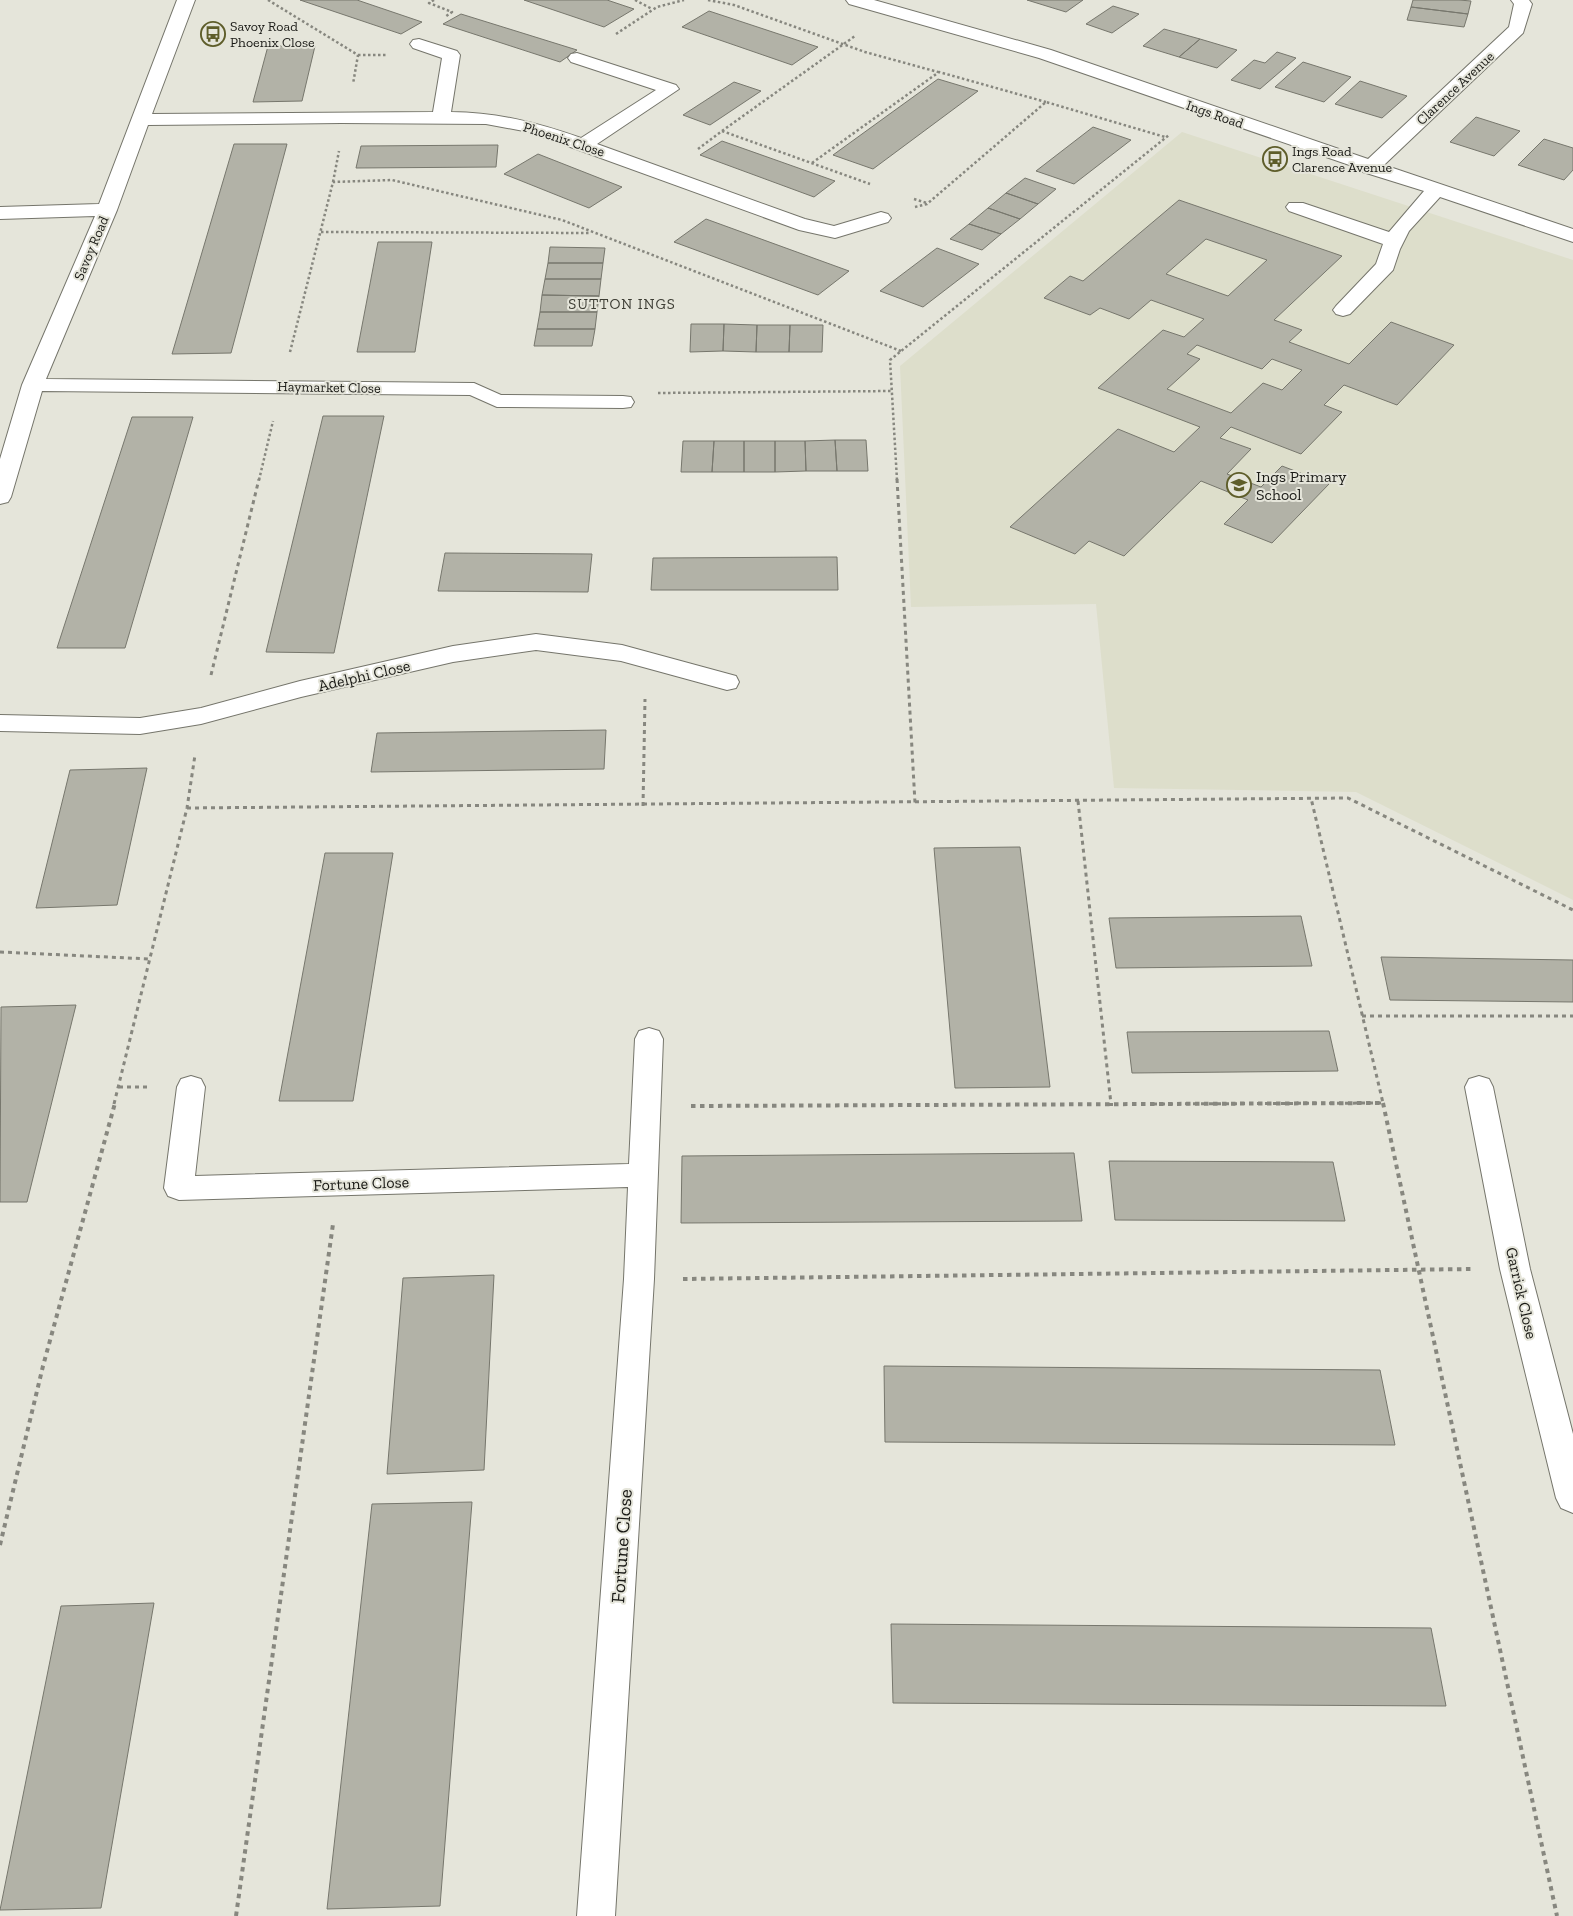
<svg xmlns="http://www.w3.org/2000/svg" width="1573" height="1916" viewBox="0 0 1573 1916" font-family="'Zilla Slab',serif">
<rect width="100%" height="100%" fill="#e5e5da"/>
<path fill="#dddecb" d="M1182,132L1573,260V900L1356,792L1114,788L1096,604L911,607L900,366Z"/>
<path fill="#b2b2a7" stroke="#77776d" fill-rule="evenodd" d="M300,0H357L422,22L401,34Z
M524,0H607L634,9L604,27Z
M1027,0H1083L1066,12Z
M1413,0H1459L1471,1L1468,14L1411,7Z
M1113,6L1139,14L1112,33L1086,24Z
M1411,7L1468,14L1464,27L1407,20Z
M709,11L818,47L792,65L682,27Z
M461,14L577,50L560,62L443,24Z
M1164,29L1200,39L1179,57L1143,46Z
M1200,39L1237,50L1217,68L1179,57Z
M268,46H315L302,101L253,102Z
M1277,52L1296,58L1260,89L1231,80L1254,60L1265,63Z
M1303,62L1351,77L1324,102L1275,87Z
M938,79L978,91L873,169L833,155Z
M1360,81L1407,96L1382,118L1335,104Z
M734,82L761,91L710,125L683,115Z
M1476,117L1520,131L1494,156L1450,142Z
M1093,127L1131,140L1074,184L1036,171Z
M1544,139L1573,148V170L1564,180L1518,165Z
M722,141L835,181L814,197L700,155Z
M234,144H287L231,353L172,354Z
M498,145L496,167L356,168L361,146Z
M538,154L622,187L589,208L504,174Z
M1025,178L1056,189L1038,204L1006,193Z
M1006,193L1038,204L1020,219L988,208Z
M1179,200L1342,256L1274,320L1302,330L1289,342L1349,364L1391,322L1454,345L1397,405L1344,385L1324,405L1342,412L1301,454L1231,427L1220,438L1251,449L1227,474L1261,487L1282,466L1329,484L1272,543L1224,524L1248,500L1201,481L1124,556L1089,541L1075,554L1010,527L1118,429L1174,452L1200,427L1098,388L1163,330L1184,337L1204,319L1151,300L1129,319L1100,308L1090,315L1044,298L1070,276L1083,281ZM1206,239L1267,260L1228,296L1166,274ZM1197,345L1262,369L1272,359L1302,370L1282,390L1263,383L1231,413L1167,389L1200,359L1187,354Z
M988,208L1020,219L1001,234L969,224Z
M706,219L849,271L818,295L674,242Z
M969,224L1001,234L982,250L950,239Z
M378,242H432L415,352H357Z
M550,247L605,248L603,263H548Z
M937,248L979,264L923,307L880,291Z
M548,263H603L601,279H545Z
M545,279H601L599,296L542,295Z
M542,295L599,296L597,312H540Z
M540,312H597L595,329H537Z
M691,324H724L723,351L690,352Z
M724,324L757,325L756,352L723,351Z
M757,325H790L789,352H756Z
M790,325H823L822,352H789Z
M537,329H595L592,346H534Z
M323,416H384L334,653L266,652Z
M132,417H193L125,648H57Z
M835,440H866L868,471H837Z
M835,440L837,471H806L805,441Z
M683,441H714L712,472H681Z
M714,441H744V472H712Z
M744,441H775V472H744Z
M775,441H805L806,471L775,472Z
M445,553L592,554L588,592L438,591Z
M837,557L838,590H651L653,558Z
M606,730L604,769L371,772L377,733Z
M147,768L117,905L36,908L70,770Z
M1020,847L1050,1087L955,1088L934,848Z
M325,853H393L353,1101H279Z
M1301,916L1312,966L1116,968L1109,918Z
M1381,957L1573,960V1002L1390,1000Z
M76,1005L27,1202H0L1,1007Z
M1329,1031L1338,1071L1132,1073L1127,1032Z
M1074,1153L1082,1221L681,1223L682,1156Z
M1109,1161L1333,1162L1345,1221L1115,1220Z
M494,1275L484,1470L387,1474L403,1278Z
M884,1366L1380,1370L1395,1445L885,1442Z
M472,1502L440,1906L327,1909L372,1504Z
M154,1603L101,1908L0,1910L61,1606Z
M891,1624L1431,1628L1446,1706L893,1703Z"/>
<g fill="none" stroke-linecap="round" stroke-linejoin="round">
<defs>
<path id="minor" d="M177,0H195L152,114L433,112L442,58L413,48L410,44L413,40L419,39L457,51L460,55L451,112C499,113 536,122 581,138L656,90L571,62L568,58L571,54L577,53L676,85L679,89L597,144L805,219L834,226L881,212L888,214L891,218L888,222L835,238L799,230L529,132L486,124L341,123L148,125L117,210L46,379L474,383L501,395L623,396L631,397L634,402L631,407L623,408L497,407L470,395L42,391L11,497L8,502L0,504V459L22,385L95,216L0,219V207L99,204Z
M846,0H874L1051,50L1368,159L1509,27L1514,4L1511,0H1529L1532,4L1523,33L1384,165L1573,229V242L1440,197L1409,231L1400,249L1393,270L1350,314L1343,316L1336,314L1333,310L1336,306L1376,264L1383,244L1289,211L1286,207L1289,203H1303L1389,232L1424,191L1363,172L1361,169L1039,58L849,4Z
M536,634L622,645L736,676L739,682L736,688L727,690L621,661L536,650L453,662L301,697L201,724L140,734L0,731V715L140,718L201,708L300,681L453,646Z
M649,1028L659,1031L663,1039L654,1279L615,1916H577L624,1279L628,1187L179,1200L168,1196L164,1188L177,1087L181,1079L191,1076L201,1079L205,1087L195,1176L629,1164L635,1039L639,1031Z
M1479,1076L1489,1079L1493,1087L1530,1269L1573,1434V1513L1561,1508L1556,1498L1500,1269L1465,1087L1469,1079Z"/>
</defs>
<use href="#minor" stroke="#75756b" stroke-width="2"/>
<path stroke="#87877f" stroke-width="2.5" stroke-dasharray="2.5 2.5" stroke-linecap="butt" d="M268,0L358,55L353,84
M434,0L429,3L452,12L445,17
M635,0L652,9
M708,0L734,5L865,52L938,72
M616,34L657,7L684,0
M358,55H386
M722,131L855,36
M698,149L722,131L870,184
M812,163L939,72L1046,102
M333,182L339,151
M914,199L927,203
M915,207L927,204L1046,102L1165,137
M321,232L590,233
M290,352L333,182L392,180L562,220L901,351
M658,393L892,391
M259,480L273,421
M897,480L890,360L1169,135"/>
<path stroke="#87877f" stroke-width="3" stroke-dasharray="4 4" stroke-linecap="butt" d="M897,479L915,803
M211,675L259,479
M1078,801L1111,1104
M643,806L645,699
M187,808L1348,798L1573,910
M0,952L150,959
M1362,1016H1573
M119,1087H148
M114,1104L187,808L195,755
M1153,1104L1383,1103L1311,798"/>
<path stroke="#87877f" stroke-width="4" stroke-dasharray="4.5 4.5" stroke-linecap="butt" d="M1111,1103V1106
M1383,1103L1557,1916
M691,1106L1383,1103
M683,1279L1472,1269
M0,1545L43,1366L115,1103
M236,1916L333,1224"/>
<use href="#minor" fill="#fff" fill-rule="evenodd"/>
</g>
<defs>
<symbol id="bus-ring" viewBox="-11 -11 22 22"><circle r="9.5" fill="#e5e5da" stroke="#5e5d2a" stroke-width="1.5"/><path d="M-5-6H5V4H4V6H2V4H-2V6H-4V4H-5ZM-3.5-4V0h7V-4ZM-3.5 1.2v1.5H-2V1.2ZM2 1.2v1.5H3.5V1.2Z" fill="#5e5d2a"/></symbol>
<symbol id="school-ring" viewBox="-11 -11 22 22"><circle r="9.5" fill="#e5e5da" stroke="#5e5d2a" stroke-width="1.5"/><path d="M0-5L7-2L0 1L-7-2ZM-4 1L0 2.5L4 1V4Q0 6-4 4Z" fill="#5e5d2a"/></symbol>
</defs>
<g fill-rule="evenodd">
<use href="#bus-ring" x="199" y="20" width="28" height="28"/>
<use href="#bus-ring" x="1261" y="145" width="28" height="28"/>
<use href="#school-ring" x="1225" y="471" width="28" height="28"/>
</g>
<g text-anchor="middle" stroke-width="4" stroke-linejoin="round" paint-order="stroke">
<g font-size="14" fill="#191915" stroke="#e5e5da" text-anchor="start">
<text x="230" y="31">Savoy Road<tspan x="230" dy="16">Phoenix Close</tspan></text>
<text x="1292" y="156">Ings Road<tspan x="1292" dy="16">Clarence Avenue</tspan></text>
</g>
<g font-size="14" fill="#191915" stroke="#e5e5da">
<text transform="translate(1455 88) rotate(-43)" y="5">Clarence Avenue</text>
<text transform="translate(1215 114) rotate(19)" y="5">Ings Road</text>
<text transform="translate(564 139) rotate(18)" y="5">Phoenix Close</text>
<text transform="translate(91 248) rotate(-67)" y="5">Savoy Road</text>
<text transform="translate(329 387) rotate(1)" y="5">Haymarket Close</text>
</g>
<g font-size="15" letter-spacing="1" fill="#3d3d34" stroke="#e5e5da">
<text x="622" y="309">SUTTON INGS</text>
</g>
<g font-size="16" fill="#191915" stroke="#e5e5da" text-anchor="start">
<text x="1256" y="482">Ings Primary<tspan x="1256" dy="18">School</tspan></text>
</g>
<g font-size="16" fill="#191915" stroke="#e5e5da">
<text transform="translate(364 675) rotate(-13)" y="6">Adelphi Close</text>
<text transform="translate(361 1183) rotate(-2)" y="6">Fortune Close</text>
<text transform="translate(1522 1293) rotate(77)" y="6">Garrick Close</text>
</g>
<g font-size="19" fill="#191915" stroke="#e5e5da">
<text transform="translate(621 1546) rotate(-86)" y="7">Fortune Close</text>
</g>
</g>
</svg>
